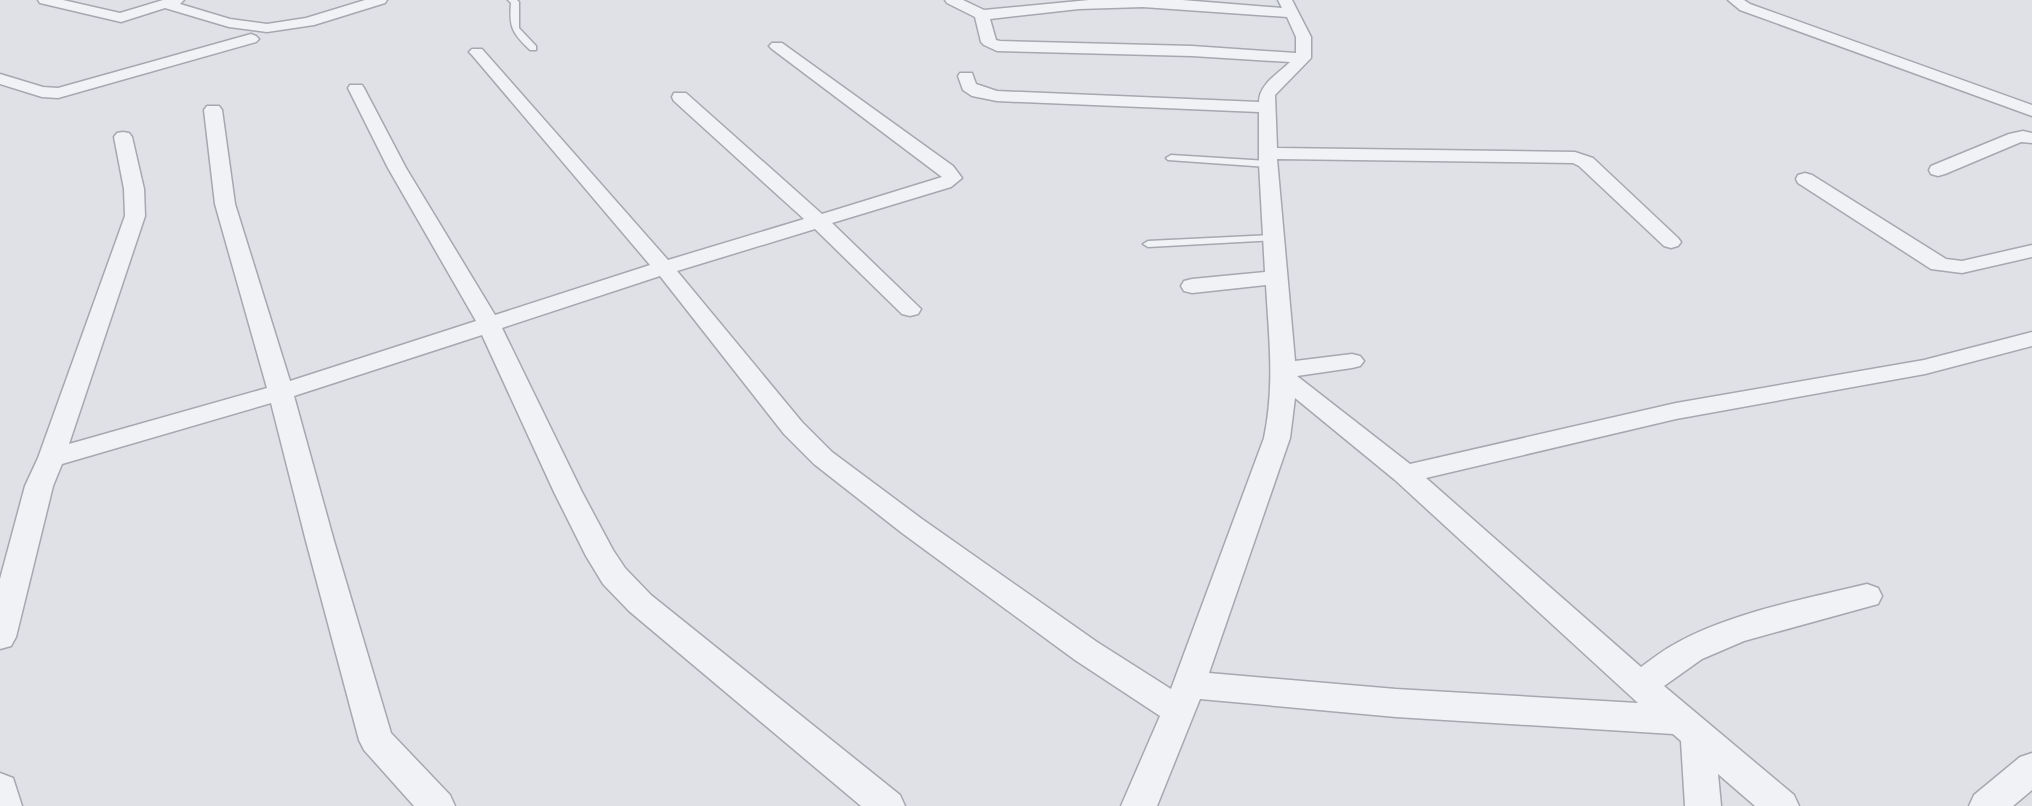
<svg xmlns="http://www.w3.org/2000/svg" width="2032" height="806" viewBox="0 0 2032 806" font-family="Ubuntu,sans-serif">
<rect width="100%" height="100%" fill="#dfe1e6"/>
<g fill="none" stroke-linecap="round" stroke-linejoin="round">
<defs>
<path id="lane" d="M508,0H517L519,2V28L536,46V50H530C512,33 509,27 511,3Z
M1171,155L1268,161L1273,164L1268,167L1168,160L1166,158Z
M1274,235L1278,236L1279,238L1278,240L1148,247L1143,244L1148,241Z"/>
<path id="street" d="M38,0H63L120,13L163,0H184L180,4L230,19L267,24L306,18L365,0H387L385,3L314,25L267,32L229,27L165,8L121,22L40,3Z
M945,0H963L984,10L1089,0H1182L1282,8L1278,0H1292L1311,37V58L1275,95L1277,148L1575,152L1593,158L1678,238L1681,242L1678,246L1671,248L1664,246L1579,166L1573,163L1277,159L1295,361L1352,354L1360,356L1364,361L1360,366L1352,368L1297,376L1410,464L1676,403L1924,360L2032,332V346L1925,374L1676,419L1426,478L1641,667C1652,659 1662,651 1673,645C1728,613 1805,599 1867,584L1878,588L1882,596L1878,604L1744,641L1702,659L1664,686L1794,795L1799,806H1755L1718,774L1721,806H1685L1681,741L1673,734L1396,717L1200,699L1157,806H1121L1160,716L1075,660L902,533L814,464L784,434L660,276L502,328L582,492L613,550L625,568L651,595L900,795L905,806H861L629,611L603,584L586,556L554,492L482,335L294,396L334,541L391,733L450,795L455,806H414L364,750L359,740L306,541L271,403L62,464L53,486L16,637L11,646L0,649V579L25,486L38,458L125,216L124,189L114,137L117,133L123,132L129,133L132,137L144,189L145,216L69,444L267,388L215,204L204,110L207,106H219L222,110L235,204L290,381L476,321L388,168L348,88L350,85H362L364,88L406,168L495,315L650,265L472,55L469,52L472,49H482L668,260L804,219L674,101L672,97L674,93H686L822,214L942,177L772,49L769,46L772,43H782L953,166L962,178L951,187L832,223L921,309L918,314L910,316L902,314L815,229L677,271L802,422L832,452L922,519L1097,642L1171,689L1264,438C1275,385 1269,338 1266,285L1192,293L1184,291L1181,286L1184,281L1192,279L1265,272L1259,164V112L997,101L972,96L963,90L958,76L960,73H972L976,84L997,91L1259,102C1259,84 1279,73 1290,62L1192,56L997,51L984,45L981,42L975,17L947,3ZM1143,7L1287,17L1296,37V53L1192,46L1000,41L996,40L990,19L1079,9ZM1295,398L1395,480L1638,703L1396,689L1209,673L1290,438Z
M1728,0H1744L1750,4L2032,105V116L1740,10Z
M251,34L256,36L259,39L256,42L58,98L42,97L0,84V74L43,87L58,88Z
M2023,131L2032,133V143L2021,142L1945,174L1938,176L1931,174L1929,170L1931,166L2009,134Z
M1805,173L1812,175L1946,259L1962,261L2032,245V257L1962,273L1931,269L1798,183L1796,179L1798,175Z
M2032,753V790L2013,806H1969L1974,795L2020,757Z
M0,773L13,778L22,806H0Z"/>
</defs>
<use href="#lane" stroke="#a5a8af" stroke-width="3"/>
<use href="#street" stroke="#a5a8af" stroke-width="3"/>
<use href="#lane" fill="#f1f2f5" fill-rule="evenodd"/>
<use href="#street" fill="#f1f2f5" fill-rule="evenodd"/>
</g>
</svg>
